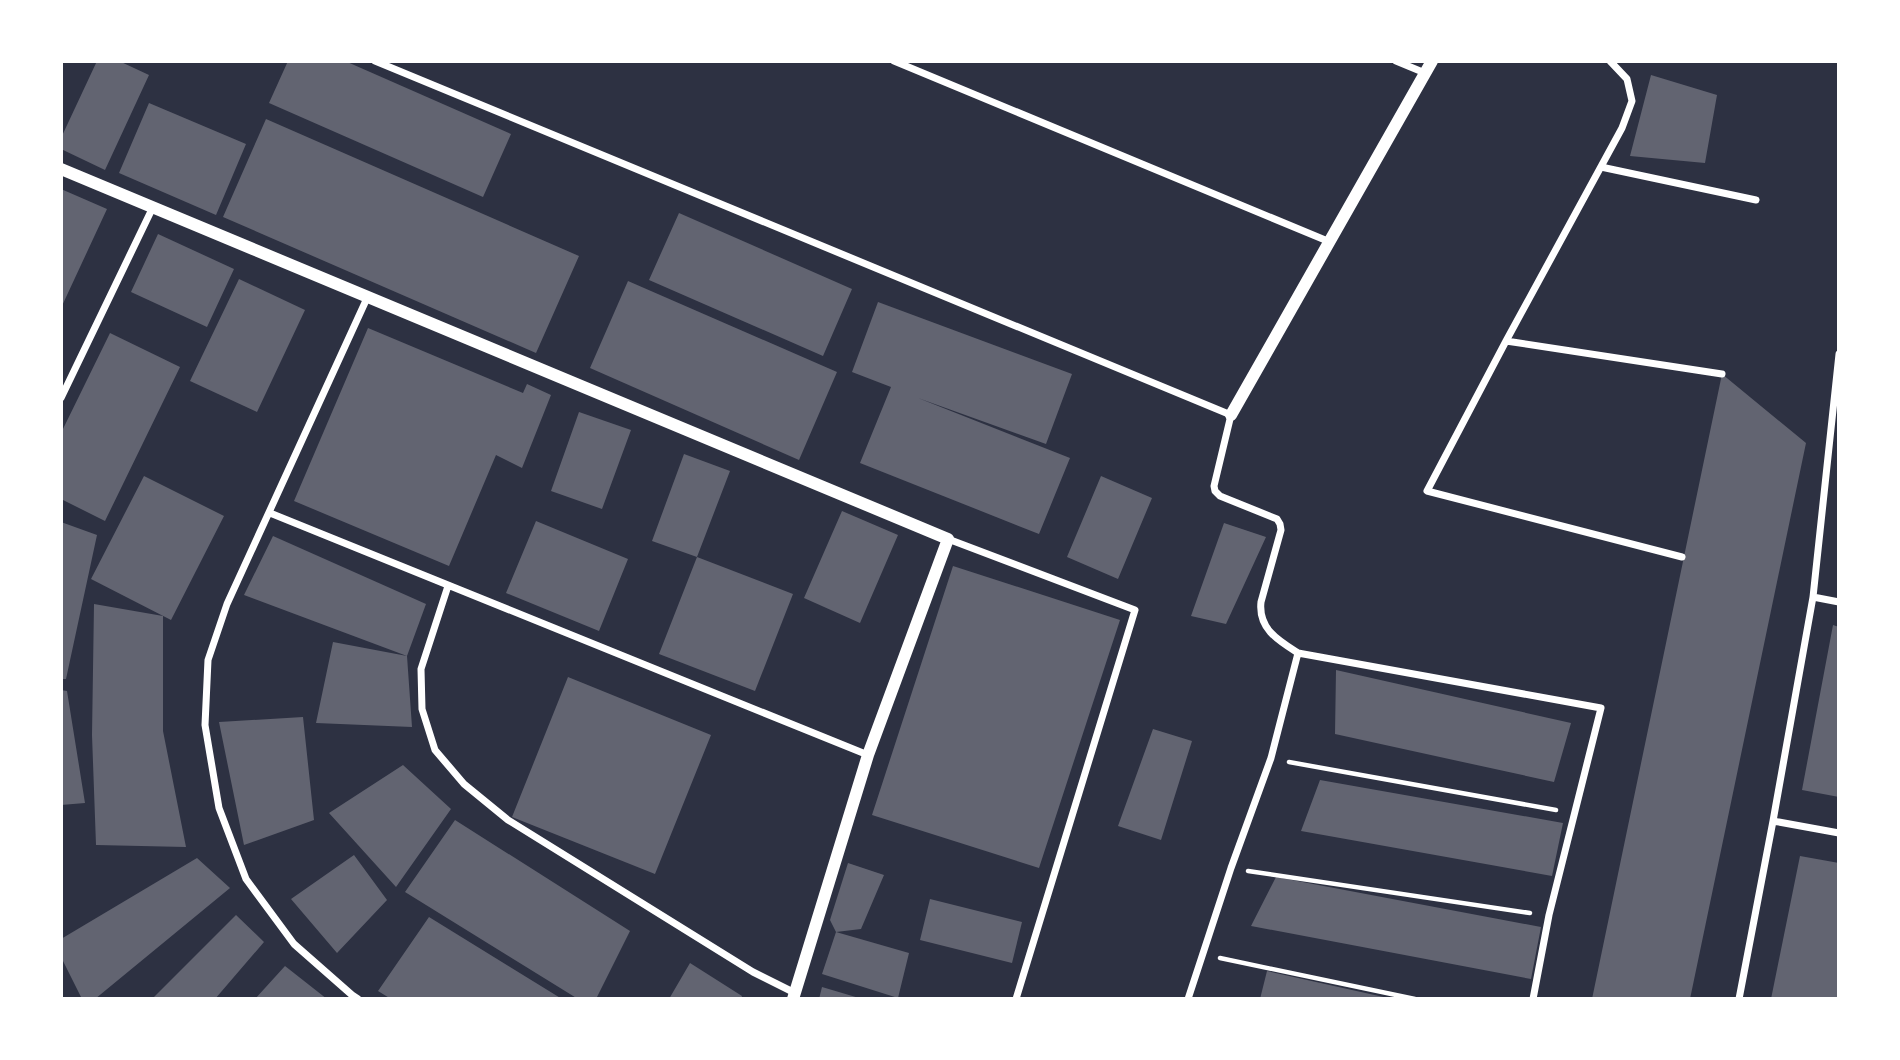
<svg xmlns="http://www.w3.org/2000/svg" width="1900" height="1060" viewBox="0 0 1900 1060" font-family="'Nunito Sans',sans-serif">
<rect width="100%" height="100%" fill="#2d3142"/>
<path fill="#626471" d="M97,61H119L149,75L105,170L61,149V138Z
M288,61H345L511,134L483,197L269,103Z
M1651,75L1717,95L1705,163L1630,156Z
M149,103L246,144L216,215L119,173Z
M266,119L579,256L536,353L223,217Z
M61,189L107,209L61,308Z
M679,213L852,289L823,356L649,280Z
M158,234L234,269L207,327L131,292Z
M239,279L305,310L257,412L190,381Z
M628,281L837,372L799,460L590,368Z
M878,302L1072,374L1046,444L918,398L1070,458L1039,534L860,463L891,387L852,372Z
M368,328L523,393L527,384L551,395L522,468L496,455L449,566L294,501Z
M110,333L180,367L105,521L61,499V433Z
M1722,374L1806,443L1690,999H1592Z
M579,412L631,430L602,509L551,491Z
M684,454L730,471L697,557L652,541Z
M144,476L224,516L171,620L91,579Z
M1101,476L1152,498L1118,579L1067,557Z
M842,511L898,535L860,623L804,598Z
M536,521L628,559L599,631L506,593Z
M61,522L97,535L66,679H61Z
M1224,523L1266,537L1226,624L1191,616Z
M273,536L426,604L407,656L244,595Z
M697,557L793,594L755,691L659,654Z
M953,566L1120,620L1039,868L872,815Z
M94,604L163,616V731L186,847L96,845L92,735Z
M1833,625L1839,627V797L1802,790Z
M333,642L407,656L412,727L316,723Z
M1336,670L1571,723L1554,782L1335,734Z
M568,677L711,735L655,874L512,817Z
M61,690L67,691L85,803L61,805Z
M303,717L314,820L244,845L219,722Z
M1153,729L1192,741L1161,840L1118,826Z
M403,765L451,809L396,887L329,813Z
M1320,780L1563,823L1552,876L1301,831Z
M455,820L630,931L596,999H578L405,892Z
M354,855L387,900L337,953L291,899Z
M1800,856L1839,863V999H1771Z
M197,858L230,888L95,999H82L61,957V939Z
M848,863L884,875L861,929L836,932L830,920Z
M1276,877L1541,927L1531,979L1251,926Z
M930,899L1022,922L1012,963L920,940Z
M236,915L264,942L215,999H152Z
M429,917L562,999H391L378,991Z
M836,932L909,953L898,998L822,974Z
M690,963L742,996L741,999H669Z
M285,966L327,999H255Z
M1267,971L1388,998V999H1260Z
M822,987L859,998V999H819Z"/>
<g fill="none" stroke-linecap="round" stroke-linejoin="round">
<path stroke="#fff" stroke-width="4.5" d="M1289,762L1556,810
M1248,871L1530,913
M1220,958L1415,999"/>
<path stroke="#fff" stroke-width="7" d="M375,61L1231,415L1214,486L1215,491L1220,496L1277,519L1280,524L1281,530L1261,602C1258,629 1279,641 1298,653L1601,708L1549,915L1533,999
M894,61L1330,242
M1396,61L1425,73
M1610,61L1627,79L1632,101L1622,128L1506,341L1427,491L1682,557
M1601,167L1756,200
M1506,341L1722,374
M61,398L153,207
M270,513L868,755
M948,539L1135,610L1016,999
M448,586L421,669L422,709L435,750L464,784L508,820L753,972L795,993
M1813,597L1839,602
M1773,821L1839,833
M358,999L352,995L294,944L246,879L219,808L205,725L208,660L227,604L368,296
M1188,999L1231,868L1271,758L1298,653
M1739,999L1773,821L1813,597L1839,354"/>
<path stroke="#fff" stroke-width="12" d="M61,169L948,539L868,755L793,999
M1231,415L1432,61"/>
</g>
<rect width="1900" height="1060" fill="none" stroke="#ffffff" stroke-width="126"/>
</svg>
